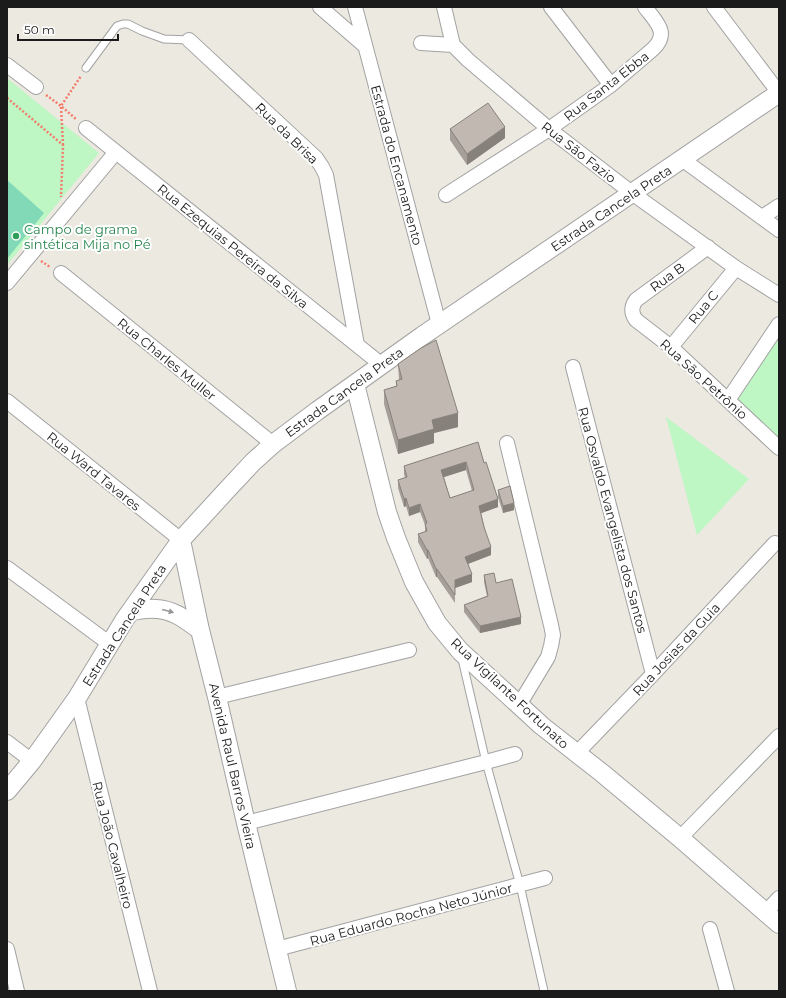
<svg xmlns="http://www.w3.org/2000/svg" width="786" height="998" viewBox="0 0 786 998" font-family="Montserrat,sans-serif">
<rect width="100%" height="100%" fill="#ece9e1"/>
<path fill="#bef6c4" d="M7,78L99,153L7,265Z
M779,331V442L732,401Z
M666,417L749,479L697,535Z"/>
<path fill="#82d9b8" d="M7,180L44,213L7,259Z"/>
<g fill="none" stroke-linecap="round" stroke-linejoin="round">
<defs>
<path id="service" d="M86,68L117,26L123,24H128L142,31L164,39L189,40
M462,659L486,762L520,885L544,991"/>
<path id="minor" d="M320,7L365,46
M355,7L439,324
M444,7L453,45
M551,7L611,85
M714,7L779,93
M189,40L316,158L322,167L326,175L357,345
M421,43L453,45L468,60L549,129L632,193L736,268L779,295
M7,65L36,87
M86,128L382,365
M682,159L779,230
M446,195L549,129L611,85L653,49C670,33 656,22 645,7
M762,217L779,206
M708,247L636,300C631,307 631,313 636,320L671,347L779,448
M61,273L273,444
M7,283L116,152
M671,347L736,268
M573,367L653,674
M728,400L779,324
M7,401L181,540
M507,443L551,625L553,635L551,646L548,657L519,705
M7,568L110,644
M217,697L409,650
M77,698L150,991
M7,742L32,761
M576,754L653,674L775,543
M246,823L486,762L515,754
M680,838L779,736
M766,912L779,898
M710,929L727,991
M7,949L17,991
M277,949L545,878"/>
<path id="tertiary" d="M355,384L387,512L396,538L414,582L437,623L460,651L542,726L602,773L680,838L779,924
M181,540L200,630L217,697L246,823L287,991
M131,611C139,610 148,608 157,609C174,610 186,620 200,630
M7,791L32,761L77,698L125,619L181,540L225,492L253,462L273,444L317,411L422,336L779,93"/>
</defs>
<use href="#service" stroke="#a2a2a2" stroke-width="9"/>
<use href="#minor" stroke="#a2a2a2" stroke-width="16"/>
<use href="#tertiary" stroke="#a2a2a2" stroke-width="20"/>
<path stroke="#f37c6c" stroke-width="2.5" stroke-dasharray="2 2" stroke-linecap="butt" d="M46,95L61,106L76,119
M7,98L63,145L61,197
M63,145L61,106L81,76
M41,261L50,267"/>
<use href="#service" stroke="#fff" stroke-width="7"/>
<use href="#minor" stroke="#fff" stroke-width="14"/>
<use href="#tertiary" stroke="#fff" stroke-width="18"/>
</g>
<path fill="#a69e98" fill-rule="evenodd" d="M450,129L505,138L467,165L450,140Z
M398,364L458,427L434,433V443L398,454L384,404V390L396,386V381L399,380Z
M478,442L498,507L481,513L491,555L468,564L472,582L455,588V603L437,577H436L428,558L427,559L418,542V534L425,532V525L420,512L409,516L406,506L404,507L398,488V480L405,478L404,474V466ZM466,470L472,491L450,498L444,477Z
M498,490L514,510L503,513L498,497Z
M484,575L496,583L521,624L480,633L464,612V605L487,596L484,582Z"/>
<path fill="#87817c" d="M505,127V138L467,165V154Z
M458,413V427L434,433V443L398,454V440L432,420Z
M466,462V470L441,478V470Z
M406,498V506L404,507V499Z
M498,499V507L479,514V506Z
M514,503V510L503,513V506Z
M420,504V512L409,516V508Z
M491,547V555L465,565V557Z
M427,550H428V558L427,559Z
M436,569H437V577H436Z
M472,574V582L455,588V580Z
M521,617V624L480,633V626Z"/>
<path fill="#c1b8b1" stroke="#87817c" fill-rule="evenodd" d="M488,103L505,127L467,154L450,129Z
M436,340L458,413L432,420L434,429L398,440L384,390L397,386L396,381L402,379L398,364L421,348Z
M478,442L484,463L486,462L498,499L479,506L484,527L491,547L465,557L472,574L455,580V595L437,569H436L428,550H427L418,534L427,531L425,524L427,523L420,504L409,508L406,498L404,499L398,480L407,477L404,466ZM466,462L474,490L450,498L441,470Z
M510,486L514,503L503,506L498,490Z
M494,573L496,583L512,579L521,617L480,626L464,605L488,596L484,575Z"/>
<defs><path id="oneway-solid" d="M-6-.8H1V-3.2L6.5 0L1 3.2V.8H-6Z"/></defs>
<use fill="#989898" href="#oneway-solid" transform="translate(168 611) rotate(15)"/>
<circle fill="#2e9e5b" stroke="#fff" stroke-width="1.5" cx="16" cy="236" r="4"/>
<g text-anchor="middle" stroke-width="4" stroke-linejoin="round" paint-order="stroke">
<g font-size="13" fill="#1b1b1b" stroke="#fff">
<text transform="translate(606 86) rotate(-38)" y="5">Rua Santa Ebba</text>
<text transform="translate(287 133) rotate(44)" y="5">Rua da Brisa</text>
<text transform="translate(579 152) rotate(38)" y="5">Rua São Fazio</text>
<text transform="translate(397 165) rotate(75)" y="5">Estrada do Encanamento</text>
<text transform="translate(611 208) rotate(-34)" y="5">Estrada Cancela Preta</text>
<text transform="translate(233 246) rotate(39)" y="5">Rua Ezequias Pereira da Silva</text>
<text transform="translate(667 277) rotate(-36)" y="5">Rua B</text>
<text transform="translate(703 307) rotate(-51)" y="5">Rua C</text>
<text transform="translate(167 359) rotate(39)" y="5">Rua Charles Muller</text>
<text transform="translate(704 379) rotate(42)" y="5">Rua São Petrônio</text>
<text transform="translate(344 392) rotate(-36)" y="5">Estrada Cancela Preta</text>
<text transform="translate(94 471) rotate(39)" y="5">Rua Ward Tavares</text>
<text transform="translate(613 520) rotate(75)" y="5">Rua Osvaldo Evangelista dos Santos</text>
<text transform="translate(124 625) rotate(-57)" y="5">Estrada Cancela Preta</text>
<text transform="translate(676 649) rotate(-47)" y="5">Rua Josias da Guia</text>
<text transform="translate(510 693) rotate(43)" y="5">Rua Vigilante Fortunato</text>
<text transform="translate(233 766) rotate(77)" y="5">Avenida Raul Barros Vieira</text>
<text transform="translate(113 845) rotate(76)" y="5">Rua João Cavalheiro</text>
<text transform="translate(411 914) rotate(-15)" y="5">Rua Eduardo Rocha Neto Júnior</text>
</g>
<g font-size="13" fill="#27864d" stroke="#fff" text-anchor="start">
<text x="24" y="234">Campo de grama<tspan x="24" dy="15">sintética Mija no Pé</tspan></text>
</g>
</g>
<rect width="786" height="998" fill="none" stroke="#1b1b1b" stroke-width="16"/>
<path d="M18 34v6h100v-6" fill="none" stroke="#1b1b1b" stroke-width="2"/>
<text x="24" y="34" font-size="12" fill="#1b1b1b" stroke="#ffffff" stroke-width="3" paint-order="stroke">50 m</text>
</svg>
